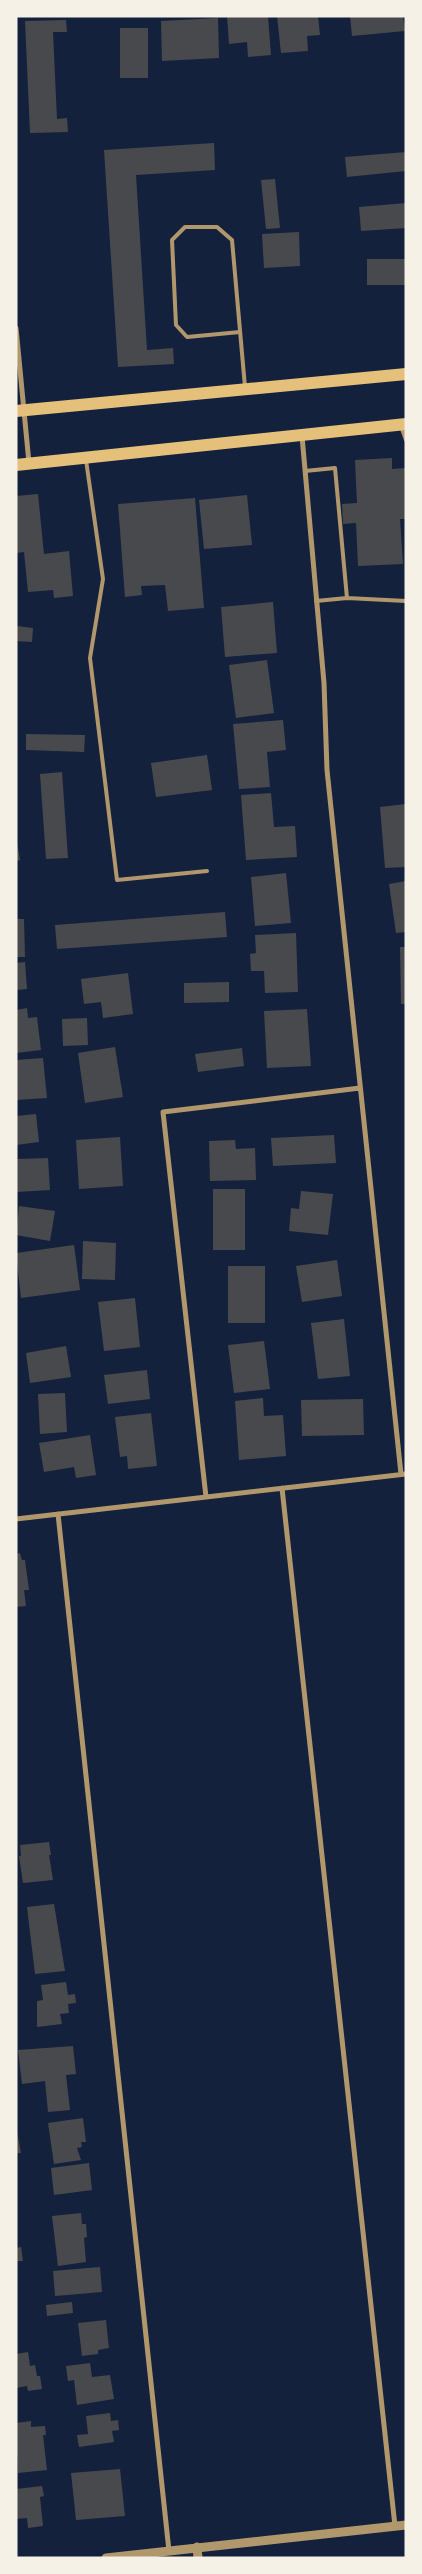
<svg xmlns="http://www.w3.org/2000/svg" width="422" height="2574" viewBox="0 0 422 2574" font-family="'Exo 2',sans-serif">
<rect width="100%" height="100%" fill="#14213d"/>
<path fill="#48494c" d="M227,16H268L271,55L248,57L247,42L229,44Z
M277,16H318L320,35L307,36L308,51L281,53Z
M350,16H403L405,31L352,36Z
M218,18L219,58L162,61L161,21Z
M66,20L67,32H53L57,119L67,118L68,132L30,133L25,21Z
M120,28H148V78H120Z
M214,143L215,170L136,175L147,350L173,348L174,364L118,367L104,150Z
M406,152V171L347,177L345,157Z
M275,179L280,228L266,229L261,180Z
M406,203V228L361,231L359,207Z
M299,232L300,266L264,268L262,234Z
M367,259H406V285H367Z
M392,458V469L406,468V519H400L403,564L358,566L356,523L343,524L342,504L357,503L355,460Z
M38,494L44,554L69,551L73,596L54,598L53,590L28,592L24,552L16,553V496Z
M247,495L252,545L204,549L199,500Z
M195,498L204,608L168,611L165,585L141,586L142,595L125,597L118,504Z
M273,602L277,653L225,657L221,607Z
M17,626L33,628L32,642L16,641Z
M267,660L274,713L236,718L229,665Z
M283,720L286,750L267,752L270,787L239,789L233,724Z
M26,734L85,735L84,752L26,750Z
M207,755L212,790L156,797L151,763Z
M62,772L68,858L46,859L40,774Z
M271,793L274,827L295,826L297,857L246,860L241,795Z
M406,804V867L385,868L380,807Z
M16,836L20,860L16,861Z
M286,873L291,923L255,926L251,877Z
M406,881V932L396,933L389,884Z
M225,912L227,937L57,949L55,925Z
M16,919H24L25,957H16Z
M296,933L298,992L265,993L264,971H251L250,954L256,953L255,935Z
M400,947H406V1004H401Z
M25,962L27,989L16,990V963Z
M128,973L133,1014L103,1018L101,1002L84,1004L81,979Z
M229,982V1002L184,1003V983Z
M27,1008L28,1018L37,1017L41,1050L16,1053V1010Z
M307,1009L311,1066L267,1068L264,1011Z
M87,1018L88,1045L63,1046L62,1019Z
M115,1047L123,1097L85,1103L78,1053Z
M242,1048L244,1066L198,1072L195,1054Z
M43,1058L47,1098L16,1100V1060Z
M36,1114L39,1142L16,1145V1116Z
M334,1135L336,1163L273,1166L271,1138Z
M120,1137L123,1186L79,1189L76,1140Z
M235,1140L236,1149L255,1148L256,1180L210,1181L209,1141Z
M48,1158L50,1190L16,1192V1159Z
M213,1189H245V1250H213Z
M301,1191L333,1194L328,1235L289,1231L291,1208L299,1209Z
M19,1206L55,1211L50,1241L16,1235Z
M83,1241L116,1243L115,1280L82,1279Z
M74,1245L80,1290L21,1298L16,1253Z
M337,1260L342,1296L302,1302L296,1266Z
M228,1266H265V1323H228Z
M135,1298L140,1347L104,1351L98,1302Z
M344,1319L350,1376L318,1379L311,1323Z
M264,1341L270,1389L234,1393L228,1345Z
M66,1346L71,1377L30,1383L26,1353Z
M147,1370L150,1399L108,1404L104,1375Z
M65,1393L67,1432L40,1434L38,1394Z
M263,1398L264,1416L283,1415L286,1456L239,1460L235,1401Z
M363,1399L364,1435L302,1436L301,1400Z
M151,1413L157,1466L128,1469L127,1456L120,1457L115,1417Z
M90,1435L96,1475L76,1478L74,1467L44,1472L39,1443Z
M20,1553L22,1560H25L29,1590H24L26,1606L16,1607V1554Z
M49,1842L51,1855H49L53,1880L23,1883L19,1856H21L20,1845Z
M54,1904L65,1971L35,1974L27,1907Z
M66,1982L68,1995L75,1994L76,2003L68,2004L69,2013L60,2014L62,2024L37,2027V2001L43,2000L41,1985Z
M73,2046L76,2074L66,2075L70,2110L48,2112L45,2081L22,2084L18,2050Z
M83,2118L86,2142H81L82,2147L77,2148L81,2160L54,2164L48,2123Z
M16,2126L21,2153H16Z
M89,2163L92,2190L54,2195L51,2168Z
M81,2213L82,2224H86L87,2237L84,2238L86,2262L58,2266L52,2216Z
M21,2247L23,2261H16V2248Z
M100,2267L102,2292L55,2296L53,2271Z
M72,2302L73,2313L47,2316L46,2305Z
M106,2320L109,2348L98,2350V2354L82,2356L78,2323Z
M28,2352L30,2366L35,2365L37,2376H40L42,2389L28,2391L27,2386L16,2388V2354Z
M90,2363L92,2377L110,2375L114,2399L77,2405L74,2380L68,2381L66,2366Z
M110,2413L111,2421L118,2420L119,2430L112,2431L114,2442L79,2447L77,2435L88,2434L86,2416Z
M31,2421V2427L45,2426L46,2435H43L47,2470L18,2473L16,2423Z
M120,2469L125,2516L76,2520L71,2473Z
M42,2486L44,2496L40,2497L43,2526L28,2528L27,2518L16,2519V2489Z"/>
<g fill="none" stroke-linecap="round" stroke-linejoin="round">
<path stroke="#b1986c" stroke-width="4" d="M240,332L187,337L176,325L172,240L185,227H217L232,240L245,387
M401,426L406,440
M86,460L103,579L90,658L117,880L207,871
M305,471L335,468L347,598
M316,601L347,598L406,601"/>
<path stroke="#b1986c" stroke-width="5" d="M16,328L29,463
M302,436L324,683L327,770L401,1474
M282,1488L395,2526
M206,1497L163,1112L360,1088
M58,1514L169,2551
M16,1519L406,1474"/>
<path stroke="#b1986c" stroke-width="9" d="M197,2547L198,2558
M106,2558L406,2525"/>
<path stroke="#e5c07b" stroke-width="12" d="M16,411L406,374
M16,465L406,424"/>
</g>
<rect width="422" height="2574" fill="none" stroke="#f6f1e7" stroke-width="35"/>
</svg>
